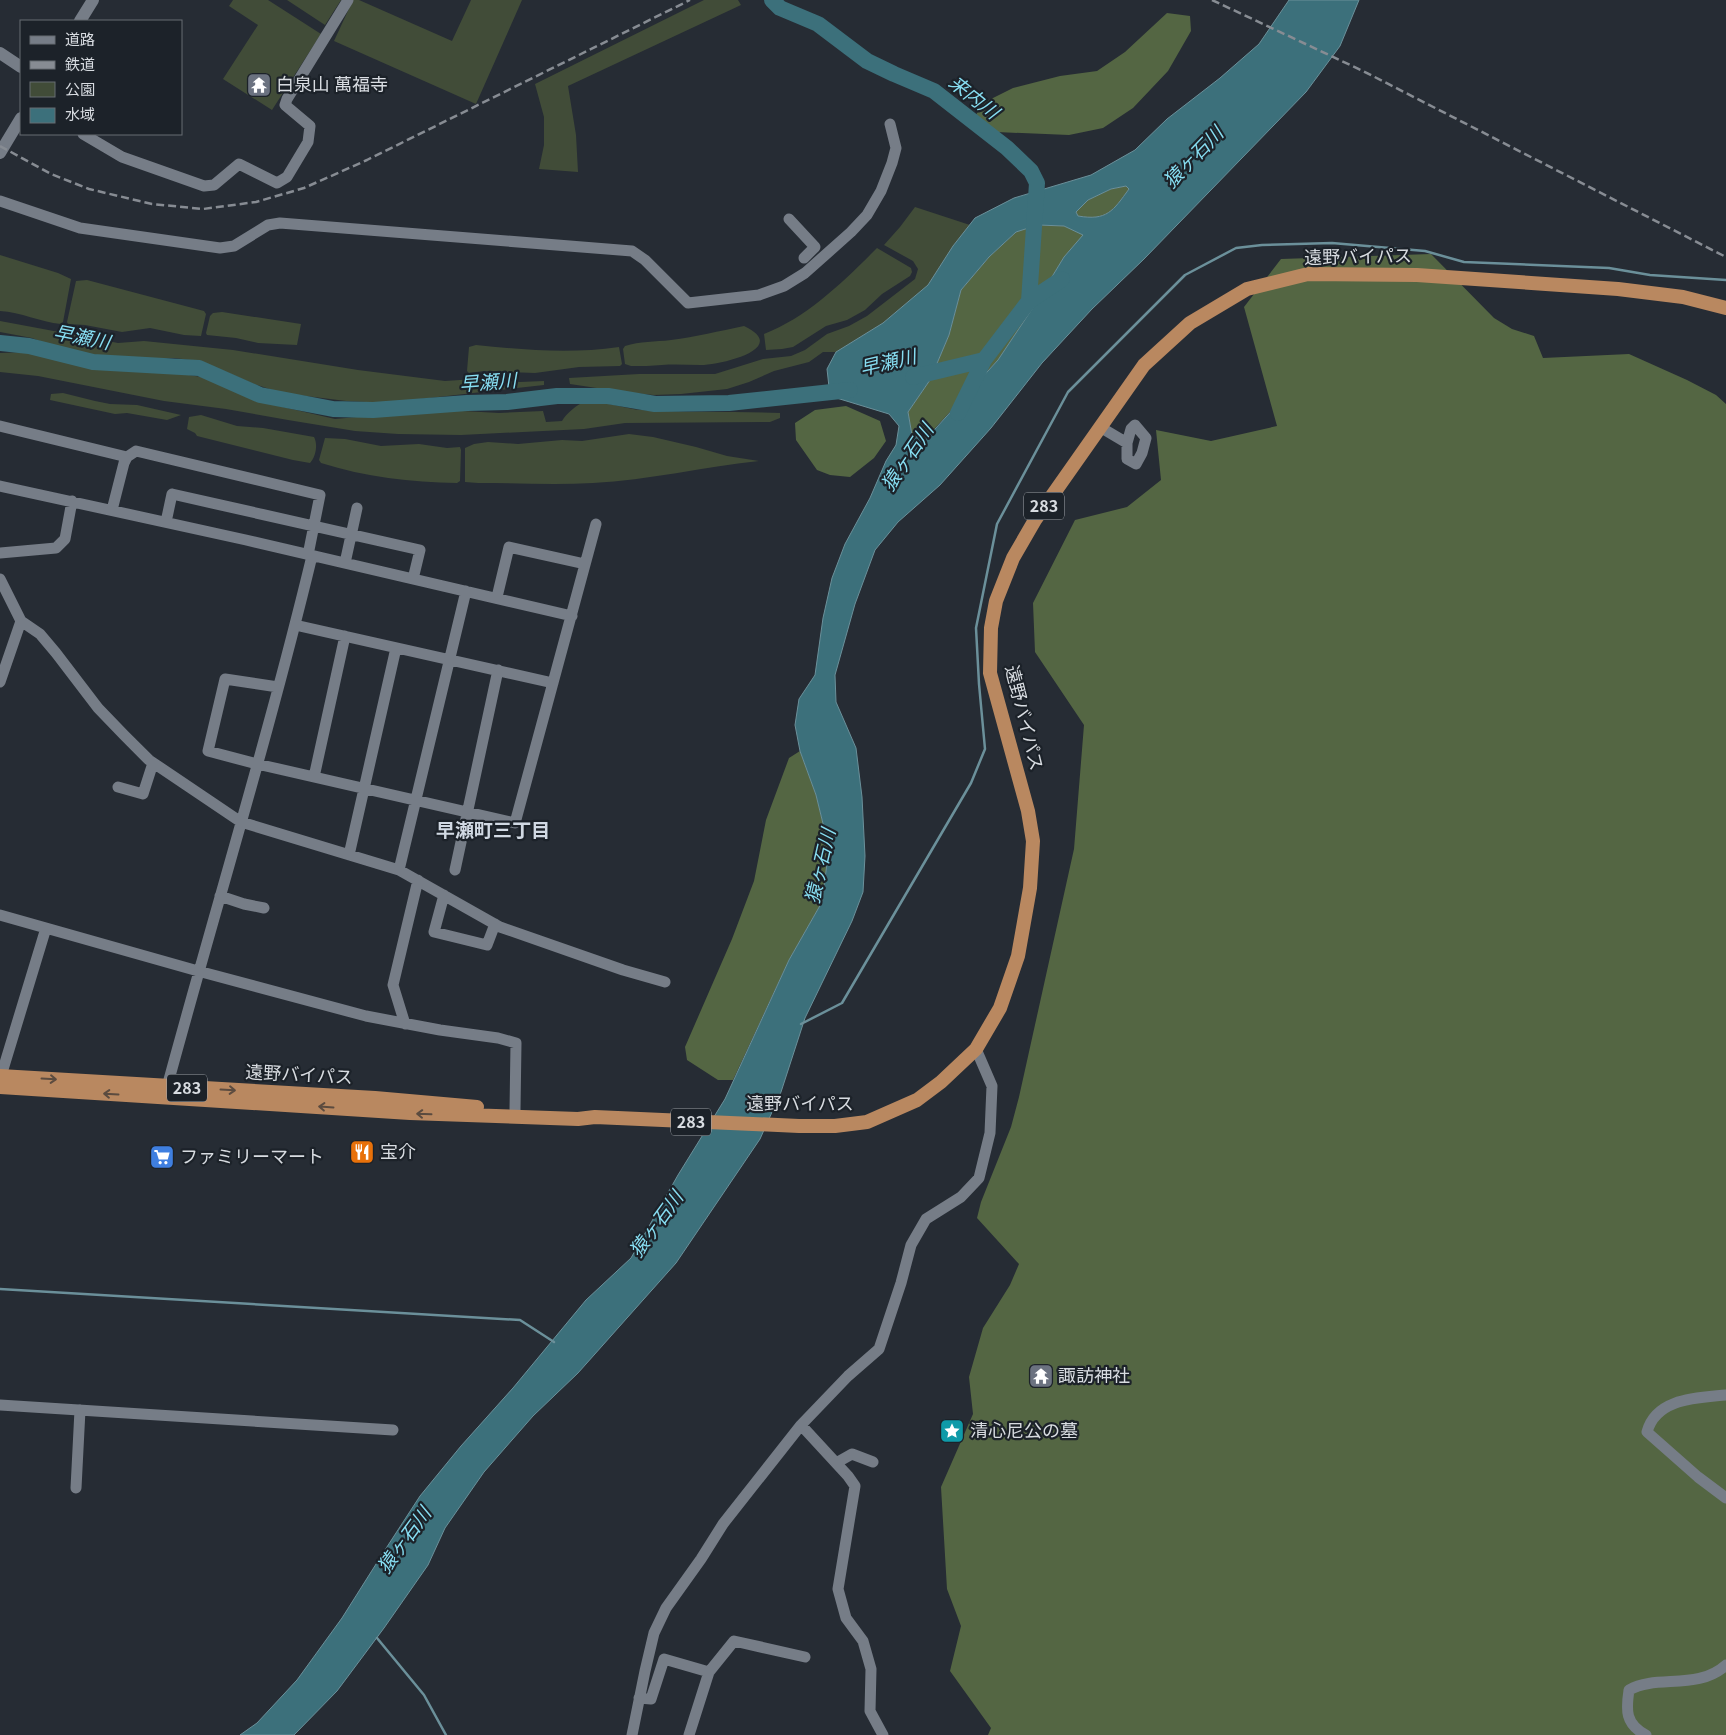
<svg xmlns="http://www.w3.org/2000/svg" width="1726" height="1735" viewBox="0 0 1726 1735" font-family="Georgia,'Noto Sans JP',serif">
<rect width="100%" height="100%" fill="#262c34"/>
<path fill="#414c38" d="M233,0H268L321,34L272,110L223,79L258,25L229,6Z
M287,0H341L325,25Z
M353,0H359L452,41L471,0H522L476,104L334,41Z
M704,0H738L741,5L568,86L576,135L578,172L539,169L544,145V117L535,84Z
M915,207L970,225L953,246L928,285L883,323L836,352H823L809,362L774,371L749,382L727,389L681,394L654,395L623,392L570,384L569,378L639,374H715L763,359L791,356L805,350L827,334L849,326L867,316L915,279L918,269L913,261L884,245L900,227Z
M877,248L911,268L912,272L910,276L882,294L865,310L847,320L826,326L793,347L782,349L766,350L764,334C808,317 844,281 877,248Z
M0,255L58,273L71,279L63,322L61,324C40,322 21,312 0,311Z
M87,280L204,311L206,314L201,336L184,335L150,328L122,332L85,325L68,324L67,322L76,281Z
M222,312L301,324L297,345L258,343L236,338L207,335L206,333L210,316L213,313Z
M0,321L118,343L144,341L233,350L358,370L445,381L490,378L520,382L544,381V385L386,403L346,401L282,393L254,384L224,371L197,361L175,358L113,360L69,352L32,338L0,332Z
M744,326C791,348 721,365 701,365C688,365 675,364 662,365C652,366 641,366 631,366L625,364L623,349L625,346C640,341 655,342 671,340C696,337 719,331 744,326Z
M476,345C523,350 571,354 619,347L622,364L620,366L579,367L535,373L484,371L469,373L467,371L469,347Z
M28,352L88,366L125,371L171,372L207,378L257,401L335,419L422,411H463L499,413L543,411L546,422L562,421C566,414 577,404 585,402C605,400 623,409 642,410C688,413 734,411 780,413V418L770,422L625,423L584,429L461,435L398,434L355,431L288,420L226,409L164,401L38,376L0,372V353Z
M63,393L95,401L110,404L137,405L181,415L167,420L127,413L115,414L50,400L51,394Z
M201,415L237,426L263,428L314,437C318,444 316,457 310,463L293,460L197,436L195,433L187,429L189,417Z
M629,434L653,437L696,447L727,456L759,461C703,467 649,480 593,483C555,485 516,483 478,483L465,482V448L474,444L488,442L518,444L562,440L582,441Z
M325,438L345,439L381,446L419,444L447,448L460,447L461,450L460,481L457,483C411,482 365,477 321,463L319,460Z"/>
<path fill="#546643" d="M1167,13L1190,16L1191,31L1168,71L1133,108L1103,128L1069,135L997,132L976,115L983,103L1013,88L1060,76L1097,71L1125,52Z
M1126,186L1129,189C1113,211 1107,221 1078,216L1076,212L1088,200L1111,189Z
M1038,225L1064,226L1084,235L1064,257L1036,303L998,360L924,440L912,435L908,412L930,380L949,335L961,290L989,257L1016,232Z
M1431,254L1494,318L1512,329L1534,336L1543,358L1629,354L1687,380L1716,395L1726,404V1735H988L991,1728L950,1671L961,1626L947,1589L941,1487L973,1414L969,1377L983,1328L1010,1285L1019,1264L977,1218L981,1202L1011,1127L1019,1097L1074,849L1084,725L1035,652L1033,603L1075,520L1127,507L1161,480L1156,430L1211,441L1277,426L1244,307L1281,259Z
M846,406L880,421L886,441L874,458L850,477L830,475L817,470L796,440L795,423L815,410Z
M800,751L816,795L829,848L822,902L789,960L733,1080H718L687,1060L685,1047L732,939L754,881L766,820L789,758Z"/>
<path fill="#3c707b" stroke="#6b909a" fill-rule="evenodd" d="M1289,0H1359L1340,46L1306,92L1144,259L1092,309L1042,363L991,428L940,485L898,522L875,550L855,604L835,675L836,702L856,748L862,797L865,856L863,892L852,921L805,1018L781,1092L760,1139L676,1263L578,1373L533,1416L484,1472L445,1528L428,1565L384,1628L337,1691L294,1735H240L257,1723L297,1680L342,1618L383,1553L420,1496L461,1446L513,1388L586,1300L631,1258L678,1175L725,1099L789,960L822,902L829,848L816,795L800,751L795,725L799,699L815,675L823,618L832,578L845,544L870,498L886,461L896,445L899,426L889,414L830,396L827,369L836,352L883,323L928,285L953,246L975,218L1014,198L1091,175L1135,150L1167,119L1220,78L1259,44ZM1126,186L1129,189C1113,211 1107,221 1078,216L1076,212L1088,200L1111,189ZM1038,225L1064,226L1083,235L1064,257L1036,303L998,360L925,440L912,435L908,412L930,380L949,335L961,290L989,257L1016,232Z"/>
<g fill="none" stroke-linecap="round" stroke-linejoin="round">
<path stroke="#6b909a" stroke-width="2.5" d="M801,1024L842,1003L971,783L985,749L979,684L976,628L997,524L1068,392L1185,275L1236,248L1262,245L1332,243L1425,251L1464,262L1609,268L1650,275L1726,280
M0,1289L520,1320L554,1342
M377,1638L424,1695L446,1735"/>
<path stroke="#3c707b" stroke-width="16" d="M772,0L780,8L818,24L867,61L894,74L934,91L1007,148L1031,171L1037,183L1029,301
M0,343L29,346L93,362L199,368L260,395L333,409L373,410L467,403L507,402L557,396H608L655,404L729,403L850,390
M913,377L984,360
M958,413L984,360L1029,301L1062,279"/>
<path stroke="#767d87" stroke-width="11" d="M83,134L122,157L204,186L214,185L239,164L277,183L287,177L308,142L310,126L285,105L287,99L348,0
M0,201L80,228L220,248L234,246L268,225L280,223L632,251L645,260L688,303L759,295L784,286L805,273L851,232L867,215L881,191L892,163L896,148L890,124
M789,219L815,247L804,258
M0,426L127,457
M1100,427L1127,443L1131,429L1135,425L1146,438L1142,453L1136,464L1127,459V443
M0,486L246,540L572,616
M112,510L124,463L127,457L136,451L320,495L308,555
M166,522L172,494L420,550L413,579
M0,553L56,548L65,539L72,501
M345,563L357,508
M0,579L21,621L40,634L56,653L98,708L124,735L149,760L241,822L399,870L500,927L623,970L665,982
M497,597L509,547L585,564
M295,625L553,683
M0,682L21,621
M278,687L225,679L208,751L257,764L515,823L596,524
M314,777L345,636
M118,787L143,794L153,763
M349,855L396,648
M399,870L466,591
M455,870L498,670
M444,895L434,932L487,945L495,924
M220,896L244,904L264,908
M0,915L198,971L366,1016L440,1030L498,1038L516,1043L515,1110
M405,1024L393,985L418,880
M1,1076L46,928
M167,1087C215,910 269,734 312,556
M1726,1395C1697,1398 1656,1398 1647,1432L1698,1477L1726,1498
M0,1405L393,1430
M801,1425L848,1476L855,1486L838,1589L846,1618L863,1641L871,1669L870,1711L883,1735
M836,1463L852,1454L873,1462
M76,1488L80,1410
M639,1698L651,1699L664,1659L709,1672L734,1641L805,1657
M632,1735L645,1671L654,1633L666,1608L701,1559L723,1524L801,1425L848,1376L879,1349L901,1283L911,1245L926,1219L961,1197L979,1178L990,1133L992,1086L976,1049
M689,1735L709,1672
M1646,1735C1625,1724 1626,1710 1629,1690C1657,1674 1697,1691 1726,1665"/>
<path stroke="#767d87" stroke-width="12" d="M80,21L93,0
M0,53L21,67
M0,153L21,118"/>
<path stroke="#b98860" stroke-width="14" d="M0,1076L375,1098L477,1107
M0,1087L410,1113L578,1119L595,1117L799,1126H835L867,1122L917,1100L941,1082L976,1049L1000,1008L1018,956L1030,888L1033,841L1028,811L990,673L991,628L996,601L1013,558L1035,520L1144,365L1190,323L1247,289L1308,274L1417,275L1618,289L1683,297L1726,308"/>
<path stroke="#878c93" stroke-width="2.5" stroke-dasharray="8 4" stroke-linecap="butt" d="M1212,0L1363,71L1726,257
M0,146L51,174L89,189L152,204L203,209L256,202L304,188L367,160L690,0"/>
</g>
<defs><path id="oneway-shaft" d="M-6 0H5M1.5-3L5.5 0L1.5 3" fill="none" stroke-width="1.6" stroke-linecap="round" stroke-linejoin="round" transform="scale(1.25)"/></defs>
<g stroke="#5b4b3f">
<use href="#oneway-shaft" transform="translate(49 1079) rotate(3)"/>
<use href="#oneway-shaft" transform="translate(228 1090) rotate(3)"/>
<use href="#oneway-shaft" transform="translate(111 1094) rotate(-177)"/>
<use href="#oneway-shaft" transform="translate(326 1107) rotate(-176)"/>
<use href="#oneway-shaft" transform="translate(424 1114) rotate(-178)"/>
</g>
<defs>
<symbol id="temple-square" viewBox="-11 -11 22 22"><rect x="-9" y="-9" width="18" height="18" rx="4" fill="#6b7280" stroke="#1c2229"/><path d="M0-6L5-2H3V0L6.5 2.5H4V6H1.5V3h-3V6H-4V2.5H-6.5L-3 0V-2H-5Z" fill="#fff"/></symbol>
<symbol id="restaurant-square" viewBox="-11 -11 22 22"><rect x="-9" y="-9" width="18" height="18" rx="4" fill="#e8710a" stroke="#1c2229"/><path d="M-5-6h1v4h1v-4h1v4h1v-4h1v5L-1.5 .5V6h-2V.5L-5-1ZM5-6V6H3V1.5H1.5Q1.5-4 5-6Z" fill="#fff"/></symbol>
<symbol id="supermarket-square" viewBox="-11 -11 22 22"><rect x="-9" y="-9" width="18" height="18" rx="4" fill="#3f7fe0" stroke="#1c2229"/><path d="M-6-5.5h2.5l.6 2H6L4.5 2H-2.5L-4.4-4H-6ZM-1.5 3.2a1.3 1.3 0 1 0 .1 0ZM3 3.2a1.3 1.3 0 1 0 .1 0Z" fill="#fff"/></symbol>
<symbol id="sight-square" viewBox="-11 -11 22 22"><rect x="-9" y="-9" width="18" height="18" rx="4" fill="#0f9aa8" stroke="#1c2229"/><path d="M0-6L1.8-2.2L6-1.7L2.9 1.2L3.7 5.4L0 3.3L-3.7 5.4L-2.9 1.2L-6-1.7L-1.8-2.2Z" fill="#fff"/></symbol>
</defs>
<g fill-rule="evenodd">
<use href="#temple-square" x="245" y="71" width="28" height="28"/>
<use href="#restaurant-square" x="348" y="1138" width="28" height="28"/>
<use href="#supermarket-square" x="148" y="1143" width="28" height="28"/>
<use href="#temple-square" x="1027" y="1362" width="28" height="28"/>
<use href="#sight-square" x="938" y="1417" width="28" height="28"/>
</g>
<g text-anchor="middle" stroke-width="4.5" stroke-linejoin="round" paint-order="stroke">
<g fill="#1c2229" stroke="#a0a4aa" stroke-width="1">
<rect x="1024" y="492.5" width="40" height="27" rx="4"/>
<rect x="167" y="1074.5" width="40" height="27" rx="4"/>
<rect x="671" y="1108.5" width="40" height="27" rx="4"/>
</g>
<g font-size="16" font-weight="bold" fill="#d8dce1">
<text x="1044" y="512">283</text>
<text x="187" y="1094">283</text>
<text x="691" y="1128">283</text>
</g>
<g font-size="18" fill="#d8dce1" stroke="#1c2229" text-anchor="start">
<text x="276" y="91">白泉山 萬福寺</text>
<text x="380" y="1158">宝介</text>
<text x="180" y="1163">ファミリーマート</text>
<text x="1058" y="1382">諏訪神社</text>
<text x="970" y="1437">清心尼公の墓</text>
</g>
<g font-size="18" fill="#d8dce1" stroke="#1c2229">
<text transform="translate(1358 257) rotate(-1)" y="6">遠野バイパス</text>
<text transform="translate(1024 718) rotate(76)" y="6">遠野バイパス</text>
<text transform="translate(299 1075) rotate(3)" y="6">遠野バイパス</text>
<text x="800" y="1110">遠野バイパス</text>
</g>
<g font-size="19" font-style="italic" fill="#87def2" stroke="#1c2229">
<text transform="translate(974 97) rotate(38)" y="7">来内川</text>
<text transform="translate(1193 157) rotate(-46)" y="7">猿ヶ石川</text>
<text transform="translate(82 337) rotate(11)" y="7">早瀬川</text>
<text transform="translate(888 362) rotate(-13)" y="7">早瀬川</text>
<text transform="translate(488 382) rotate(-4)" y="7">早瀬川</text>
<text transform="translate(907 457) rotate(-56)" y="7">猿ヶ石川</text>
<text transform="translate(820 866) rotate(-77)" y="7">猿ヶ石川</text>
<text transform="translate(656 1224) rotate(-54)" y="7">猿ヶ石川</text>
<text transform="translate(404 1540) rotate(-54)" y="7">猿ヶ石川</text>
</g>
<g font-size="19" font-weight="bold" fill="#d1d9e3" stroke="#1c2229">
<text x="493" y="837">早瀬町三丁目</text>
</g>
</g>
<rect x="20" y="20" width="162" height="115" fill="#1c2229" stroke="#676c73"/>
<rect x="30" y="36" width="25" height="8" fill="#767d87" stroke="#676c73"/>
<text x="65" y="45" font-size="15" fill="#d8dce1">道路</text>
<rect x="30" y="61" width="25" height="8" fill="#878c93" stroke="#676c73"/>
<text x="65" y="70" font-size="15" fill="#d8dce1">鉄道</text>
<rect x="30" y="82" width="25" height="15" fill="#414c38" stroke="#676c73"/>
<text x="65" y="95" font-size="15" fill="#d8dce1">公園</text>
<rect x="30" y="108" width="25" height="15" fill="#3c707b" stroke="#676c73"/>
<text x="65" y="120" font-size="15" fill="#d8dce1">水域</text>
</svg>
